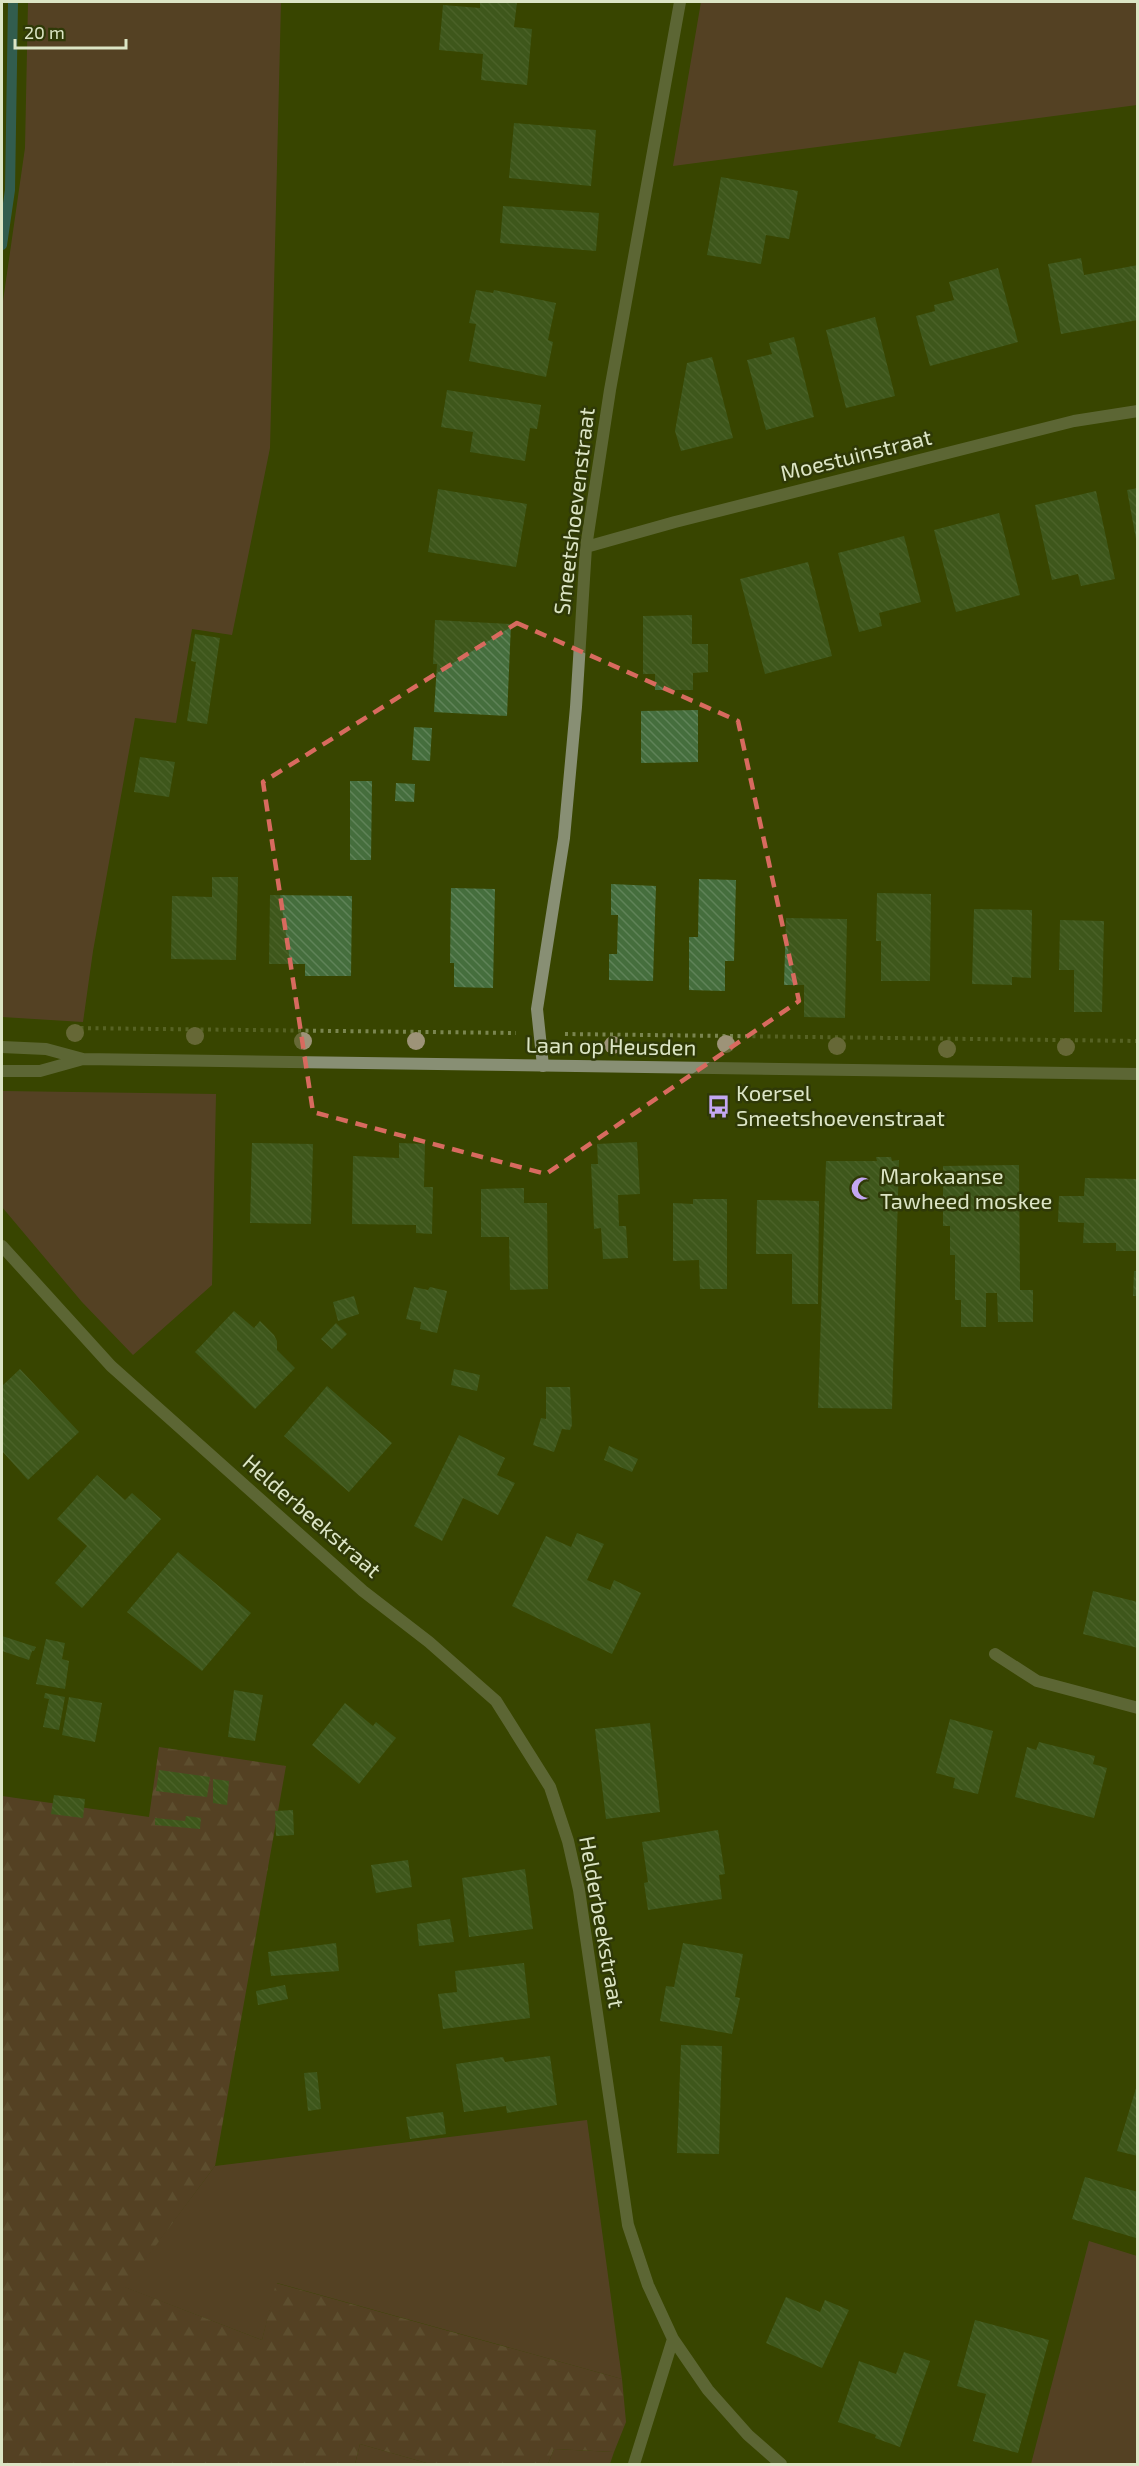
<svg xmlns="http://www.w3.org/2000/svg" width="1139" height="2466" viewBox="0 0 1139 2466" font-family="'Exo 2',sans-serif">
<defs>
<pattern id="forest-firs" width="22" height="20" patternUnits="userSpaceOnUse" patternTransform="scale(1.5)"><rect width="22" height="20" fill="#763d4f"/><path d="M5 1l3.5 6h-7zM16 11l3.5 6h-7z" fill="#895967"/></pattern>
<pattern id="building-back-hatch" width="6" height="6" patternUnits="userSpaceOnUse" patternTransform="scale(1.5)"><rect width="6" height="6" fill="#456e3d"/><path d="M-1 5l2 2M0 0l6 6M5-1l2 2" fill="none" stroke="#5f8358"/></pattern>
</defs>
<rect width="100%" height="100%" fill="#384500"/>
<path fill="#763d4f" d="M28,2H281L270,448L232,635L192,629L176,723L135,718L93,951L83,1022L2,1017V308L25,148Z
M701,2H1137V105L673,166Z
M2,1091L216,1094L212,1285L133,1355L82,1302L2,1207Z
M587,2120L622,2379L277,2283L262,2340L124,2287L215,2166Z
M1089,2241L1137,2256V2464H1031Z
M360,2444L430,2464H355Z
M554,2449L614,2452L610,2464H548Z"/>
<path fill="url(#forest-firs)" d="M159,1747L286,1766L215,2166L125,2287L262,2340L276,2283L622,2379L626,2422L614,2452L554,2449L548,2464H430L360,2444L355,2464H2V1796L149,1817Z"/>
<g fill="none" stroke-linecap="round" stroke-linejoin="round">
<path stroke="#2c7bad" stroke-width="10" d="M2,245L10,190L13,2"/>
</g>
<path fill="url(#building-back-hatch)" d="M480,2H517L514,27L532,29L527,85L481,80L483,54L439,50L443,5L480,8Z
M514,123L596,130L591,186L509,178Z
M721,177L798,191L789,239L766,235L761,264L707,255Z
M503,206L599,213L596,251L500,243Z
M1081,258L1084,275L1138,265V320L1061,334L1048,264Z
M998,268L1018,342L930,366L916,316L935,311L934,305L954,300L949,282Z
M476,290L493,293L494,290L556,303L548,340L553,342L546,377L469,361L476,324L469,323Z
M875,317L895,396L846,408L826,330Z
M794,337L814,417L766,430L747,360L772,354L769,343Z
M712,357L733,438L681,451L675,431L687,363Z
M447,390L541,405L537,429L530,428L525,461L470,452L473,432L441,427Z
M1138,488V539H1136L1127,490Z
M438,489L527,504L516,567L428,552Z
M1096,491L1115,579L1081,586L1078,574L1052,580L1035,505Z
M999,513L1020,595L956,612L934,530Z
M904,536L921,602L879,613L882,626L859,632L838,553Z
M808,562L832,656L765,674L740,579Z
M692,615V644H708V672L693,673V690H655V674H643V616Z
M435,620L511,624L507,716L434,712L437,664H433Z
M195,634L220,638L207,724L187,721L196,662L191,661Z
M698,710V762L641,763V711Z
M414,727L432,728L430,761L412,760Z
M140,757L175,762L169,797L134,792Z
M350,781H372L371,860H350Z
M396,783L415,784L414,802L395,801Z
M212,877H238L236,960L171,959L172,896L212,897Z
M699,879L736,880L734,961H725V991L689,990V937H698Z
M611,884L656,886L653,981L609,980V954H617L618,915H611Z
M451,888L495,889L493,988L454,987V963H450Z
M877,893L931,894L930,981H881V941H876Z
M270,895L352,896L351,976H305V964H269Z
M974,909L1032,910L1031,978L1012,977V985L972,984Z
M786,918L847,919L845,1018L804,1017V985H784Z
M1060,920L1104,921L1102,1012H1074V970H1059Z
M637,1142L640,1194L618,1195L619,1226H626L628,1258L603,1259L601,1228L594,1229L591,1164H598L597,1144Z
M252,1143L313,1144L311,1224L250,1223Z
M399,1143L425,1144L424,1187H433L432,1234L416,1233V1225L352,1224L353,1156L399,1158Z
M876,1157H891L892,1161L899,1160L892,1409L818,1408L826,1161H877Z
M1019,1165L1020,1290H1033V1322H998L997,1293H986V1327H961V1300H955V1255H950V1226H943V1166Z
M1085,1178L1138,1179V1251H1116V1243H1083L1084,1223L1058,1222L1059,1196H1084Z
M524,1188V1203H547L548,1289L510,1290L509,1237H481V1189Z
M693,1199H727V1289H700L699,1260L673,1261V1203L693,1204Z
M757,1200L819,1201L818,1304H792V1254H756Z
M1134,1271H1138V1296H1133Z
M414,1287L428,1290L430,1287L447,1291L437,1333L420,1329L421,1322L406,1319Z
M354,1296L359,1314L338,1321L333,1302Z
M234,1311L254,1328L260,1321L274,1335L277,1341V1350L295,1368L255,1409L195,1352Z
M336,1323L347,1334L332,1349L321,1339Z
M20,1369L79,1432L28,1480L2,1451V1386Z
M454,1369L480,1375L477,1391L451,1385Z
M327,1386L392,1443L349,1492L284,1436Z
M546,1387H570L572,1425L570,1430L562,1429L554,1452L533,1445L541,1418L546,1419Z
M459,1435L505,1458L497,1475L515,1483L498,1515L463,1498L442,1541L414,1526Z
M609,1446L638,1459L632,1472L604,1460Z
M97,1475L125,1500L132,1493L161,1519L82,1608L55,1583L87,1546L57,1519Z
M577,1533L604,1544L587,1580L610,1590L614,1580L641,1593L612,1654L512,1606L546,1536L571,1547Z
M178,1552L251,1613L202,1671L127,1612Z
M1093,1591L1138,1602V1648L1083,1634Z
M2,1636L36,1647L34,1651H32L29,1660L2,1651Z
M46,1639L65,1643L62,1659L69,1661L65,1689L36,1684Z
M234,1690L263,1695L255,1741L228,1737Z
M45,1693L65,1697L59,1730L43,1727L49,1699L44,1698Z
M69,1697L102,1703L95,1742L62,1735Z
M345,1703L373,1726L376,1722L396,1738L359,1784L312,1745Z
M950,1719L993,1731L978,1794L953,1788L955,1778L936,1773Z
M650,1723L660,1812L606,1819L595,1729Z
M1039,1742L1095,1756L1093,1764L1107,1768L1094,1818L1015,1797L1027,1747L1036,1750Z
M159,1770L210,1777L207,1797L156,1791Z
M213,1779L229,1781L227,1805L213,1803Z
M54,1795L85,1799L83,1818L51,1814Z
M293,1810L294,1835L276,1836L275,1811Z
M186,1816L201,1818L200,1829L155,1825V1818L185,1821Z
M718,1830L725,1874L719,1875L722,1899L648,1910L644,1883L648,1882L642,1842Z
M408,1860L412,1887L376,1893L371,1865Z
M525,1869L533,1929L469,1937L462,1878Z
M450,1919L454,1942L419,1946L417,1924Z
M336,1943L339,1971L271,1976L268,1952Z
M683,1943L743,1954L735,1997L740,1998L732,2034L660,2021L666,1986L674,1987Z
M524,1963L530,2018L443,2029L438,1994L457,1992L455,1971Z
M285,1985L288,1999L258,2005L256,1991Z
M681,2045L722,2046L719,2154L677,2153Z
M550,2056L557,2105L507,2113L506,2106L464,2112L456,2064L503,2057L505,2062Z
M317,2072L321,2109L308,2111L304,2073Z
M1137,2085L1138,2086V2156L1117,2151Z
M443,2112L446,2134L410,2139L406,2117Z
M1085,2177L1138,2192L1136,2238L1072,2219Z
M786,2297L820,2312L825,2300L849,2310L822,2368L766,2343Z
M975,2320L1049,2340L1018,2453L973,2441L986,2394L957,2386Z
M904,2352L930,2361L900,2447L875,2438L876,2435L838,2422L859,2361L896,2374Z"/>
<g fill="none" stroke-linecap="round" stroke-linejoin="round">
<path stroke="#7a854f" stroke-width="4" stroke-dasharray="3 4.5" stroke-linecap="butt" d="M73,1028L516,1033
M565,1034L1138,1041"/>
<path stroke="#888f74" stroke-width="12" d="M586,547L675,522L1074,421L1138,411
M543,1066L537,1009L564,838L576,707L586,547L610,390L680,2
M2,1246L111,1366L363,1591L429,1642L496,1701L550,1787L568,1841L579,1890L628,2225L648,2285L673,2339L708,2390L748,2435L781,2464
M995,1654L1037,1681L1138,1708
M634,2464L673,2339"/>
<path stroke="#888f74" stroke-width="12" d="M2,1047L46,1049L83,1059L1138,1074
M2,1071H40L83,1059"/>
</g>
<g fill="#9d9378">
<circle cx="75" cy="1033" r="9"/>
<circle cx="195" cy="1036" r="9"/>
<circle cx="303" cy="1041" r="9"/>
<circle cx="416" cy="1041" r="9"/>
<circle cx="726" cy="1044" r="9"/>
<circle cx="613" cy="1045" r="9"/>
<circle cx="837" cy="1046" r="9"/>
<circle cx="1066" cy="1047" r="9"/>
<circle cx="947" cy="1049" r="9"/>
</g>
<path d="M0 0H1139V2466H0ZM517,623L738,721L799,1001L546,1174L313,1112L263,782Z" fill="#384500" fill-opacity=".55" fill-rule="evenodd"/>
<path fill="none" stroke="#d86a5f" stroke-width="4.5" stroke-dasharray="12 8" stroke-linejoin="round" d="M517,623L738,721L799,1001L546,1174L313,1112L263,782Z"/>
<defs>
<symbol id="bus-bare" viewBox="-9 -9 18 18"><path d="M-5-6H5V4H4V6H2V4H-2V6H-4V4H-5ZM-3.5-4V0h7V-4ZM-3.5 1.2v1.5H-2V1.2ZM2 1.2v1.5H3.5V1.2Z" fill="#c3a7f2" stroke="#2f3907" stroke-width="2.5" paint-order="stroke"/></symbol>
<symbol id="mosque-bare" viewBox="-9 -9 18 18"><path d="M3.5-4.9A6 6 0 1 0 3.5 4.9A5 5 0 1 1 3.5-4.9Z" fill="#c3a7f2" stroke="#2f3907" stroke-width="2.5" paint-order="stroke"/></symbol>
</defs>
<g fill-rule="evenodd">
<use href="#bus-bare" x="702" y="1090" width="33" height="33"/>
<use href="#mosque-bare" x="846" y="1172" width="33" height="33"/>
</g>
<g text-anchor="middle" stroke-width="5" stroke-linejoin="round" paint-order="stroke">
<g font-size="22" fill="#dce5c5" stroke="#2f3907">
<text transform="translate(856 455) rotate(-14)" y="8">Moestuinstraat</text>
<text transform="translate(574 511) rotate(-83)" y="8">Smeetshoevenstraat</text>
<text transform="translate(611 1046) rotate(1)" y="8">Laan op Heusden</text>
<text transform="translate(312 1516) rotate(41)" y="8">Helderbeekstraat</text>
<text transform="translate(602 1922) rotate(80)" y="8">Helderbeekstraat</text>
</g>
<g font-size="22" fill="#dce5c5" stroke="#2f3907" text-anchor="start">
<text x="736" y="1101">Koersel<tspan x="736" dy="25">Smeetshoevenstraat</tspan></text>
<text x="880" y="1184">Marokaanse<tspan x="880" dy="25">Tawheed moskee</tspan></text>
</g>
</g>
<rect width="1139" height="2466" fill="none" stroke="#dce5c5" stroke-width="6"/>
<path d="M15 39v9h111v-9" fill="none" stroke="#dce5c5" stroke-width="3"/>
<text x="24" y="39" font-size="18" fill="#dce5c5" stroke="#2f3907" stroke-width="4.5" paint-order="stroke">20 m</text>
</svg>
